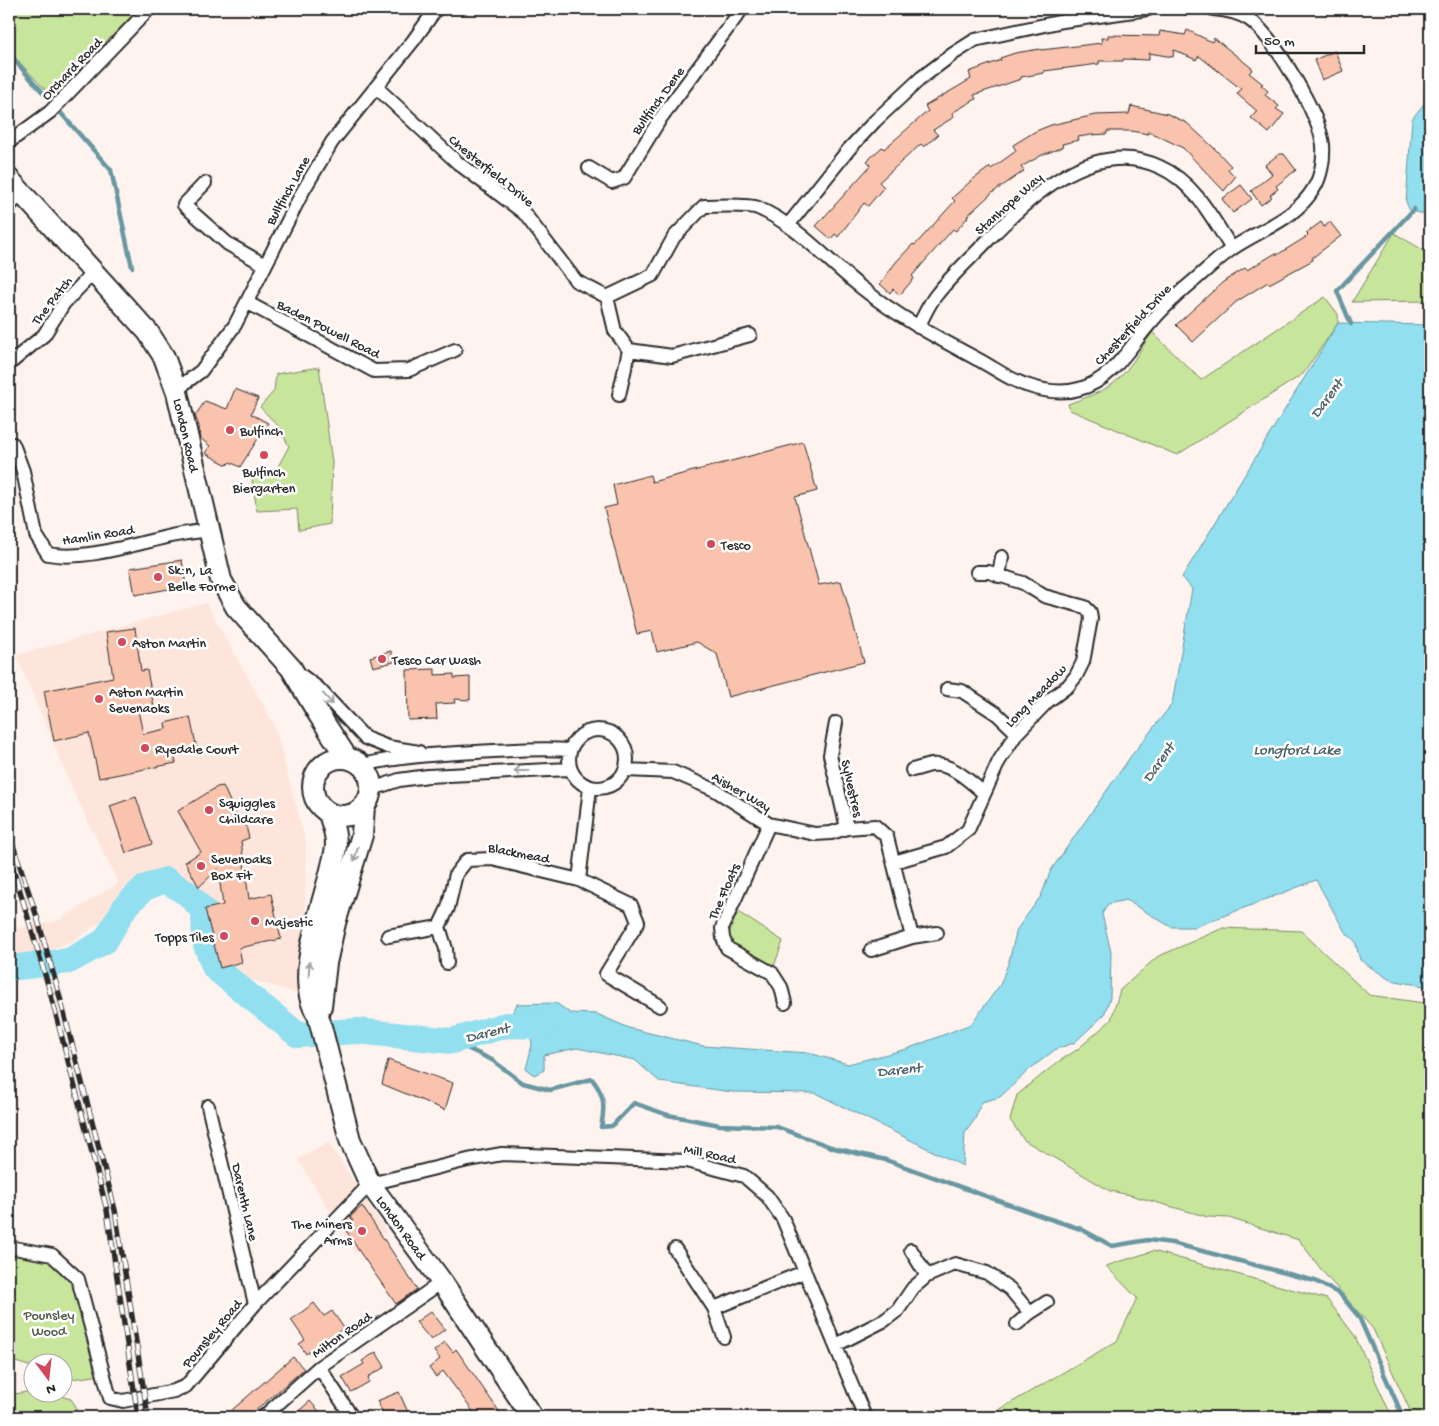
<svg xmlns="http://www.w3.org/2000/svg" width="1439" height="1426" viewBox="0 0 1439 1426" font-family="'Gochi Hand',sans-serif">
<rect width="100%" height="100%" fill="#fef3ef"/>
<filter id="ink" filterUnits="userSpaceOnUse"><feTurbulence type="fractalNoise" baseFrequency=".02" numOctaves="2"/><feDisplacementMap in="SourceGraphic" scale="10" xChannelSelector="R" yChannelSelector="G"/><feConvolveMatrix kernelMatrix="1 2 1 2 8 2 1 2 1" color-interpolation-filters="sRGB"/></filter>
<g filter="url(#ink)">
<path fill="#fde5db" d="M206,603L274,724L306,843L304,995L231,974L219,948L209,898L176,874L110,915L73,941L18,961L9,959V930L58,921L118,883L76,797L16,655Z
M328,1142L387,1232L355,1253L298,1159Z"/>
<path fill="#c8e59c" stroke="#7a8864" d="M9,9H138L53,98L9,51Z
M1394,233L1430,254V301L1352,302Z
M1325,297L1338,314V323L1303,374L1177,455L1070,410L1068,404C1079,400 1091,396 1101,391C1125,380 1138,353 1152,332L1201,380Z
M319,367L332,462L330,524L299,530L297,509L257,511L252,479L275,472L289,446L278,426L260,407L274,391L276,374Z
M738,912L783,941L773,969L725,942Z
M1223,928L1301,931L1369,995L1430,1004V1417H1413L1373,1329L1323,1272L1299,1240L1229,1218L1208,1217L1130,1195L1110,1191L1024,1140L1010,1120L1017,1095L1058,1062L1078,1049L1111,1020L1120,990L1157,957Z
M9,1247L52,1255L78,1279L103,1375L71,1379L63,1376L62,1364H32V1367L9,1360Z
M1153,1251L1327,1299L1355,1336L1392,1417H990L1002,1408L1117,1341L1137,1298L1106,1266Z
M32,1391V1394H52L71,1399L77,1408L73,1417H31L9,1409V1395Z"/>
<path fill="#91dfef" stroke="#6897a1" d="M1430,96V219L1429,215L1410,211L1406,202L1412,119Z
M1338,323L1430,325V987L1390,980L1360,960L1355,941L1345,932L1316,880L1195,927H1171L1126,900L1108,904L1102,914L1111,952L1110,998L1104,1015L1074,1043L1056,1049L1030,1069L1000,1097L982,1102L975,1119L965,1133L963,1166L815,1093L732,1092L660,1082L635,1060L577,1048L544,1055V1070L534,1075L526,1069L532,1045L530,1033L506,1025L517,1004L556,1003L570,1013L597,1014L629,1028L703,1046L809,1053L848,1064L907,1049L971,1024L1000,985L1009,961L1017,929L1041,896L1051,870L1131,756L1172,704L1192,589L1182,577Z"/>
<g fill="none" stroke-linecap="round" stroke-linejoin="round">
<path stroke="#6897a1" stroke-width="4.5" d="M9,54L111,170L132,267
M1351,324L1337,291L1414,209
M452,1041L492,1060L523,1083L550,1090L592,1079C605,1095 605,1107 601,1127L612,1126L634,1103L668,1115L720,1125L777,1127L834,1148L886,1160L1044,1217L1081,1229L1112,1246L1148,1240L1172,1243L1315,1281L1340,1294L1359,1317L1403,1417"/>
<path stroke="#91dfef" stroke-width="26" d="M9,968L69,961L105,941L125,907L144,888L166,880L188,894L204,911L205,942L215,968L298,1035L357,1031L452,1041L506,1025L543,1026"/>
</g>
<path fill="#fac3ad" stroke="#2b2b2b" d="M1187,30L1212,42L1214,38L1253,69L1249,73L1263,84L1261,85L1268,91L1265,95L1279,106L1276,109L1284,114L1269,133L1251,118L1257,111L1237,94L1241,89L1199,56L1196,60L1174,50L1173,57L1149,53V60L1123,59V61H1099V64L1044,71V73L1021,77V79L974,95L976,99L952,113L954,117L933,130L938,135L924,147L921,144L879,182L884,187L868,206L864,203L838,237L835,234L831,239L816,226L871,165L867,161L882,147L884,149L928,111L925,106L971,79L969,72L1001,60L1000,58L1015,53L1040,49L1041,50L1102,43L1101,38H1108V35L1159,36L1160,31L1185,35Z
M1335,51L1343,71L1322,80L1314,60Z
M1131,106L1168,114L1187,123L1214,148L1231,166L1228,169L1235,177L1224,191L1183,148L1148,131V134L1131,131H1107V134L1091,135L1078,137L1079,140L1062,144L1063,147L1042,155L1021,167L1024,171L992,193L967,216L968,217L956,231L953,229L912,276L914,278L900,295L893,289L890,293L880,284L896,262L913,244L915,245L955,201L952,198L972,180L990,167L991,169L1016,151L1013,145L1036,131L1051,125L1095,115L1129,114Z
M1279,154H1284L1296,170L1276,186L1278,189L1270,195L1272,197L1261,205L1251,191L1272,174L1265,165Z
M1241,185L1252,199L1233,213L1222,199Z
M1321,222L1324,227L1330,222L1341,236L1312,258L1313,260L1269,284L1268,282L1236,302L1193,342L1176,325L1223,282L1245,268L1247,270L1276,253L1277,255L1306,237L1308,235L1306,233Z
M235,389L258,398L251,414L268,423L240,467L230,462L227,465L205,453L210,446L200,438L199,426L195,416L205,401L227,409Z
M803,442L817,491L795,497L819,585L841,581L864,662L728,697L717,654L697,642L657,652L652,631L637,634L604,508L617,505L613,485L650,475L652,482Z
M182,560L186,586L135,595L130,568Z
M135,628L141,671L147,670L154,707L138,710L143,734L166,729L165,723L190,717L197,749L174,754L176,763L99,778L89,733L54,741L44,691L113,677L106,632Z
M391,651L394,662L373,667L370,657Z
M435,669V675L454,674V678L470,677V700L454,699L455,703L436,704L437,719L408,720L407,670Z
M223,786L240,824L245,822L249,838L241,841L249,899L271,894L281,939L239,948L242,962L220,968L205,909L223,905L218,869L199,887L185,862L201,852L178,811L217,787Z
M136,797L152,844L126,853L110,806Z
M388,1060L453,1083L445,1110L382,1084Z
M362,1206L417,1289L396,1304L359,1251L344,1227L353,1221L350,1217Z
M314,1303L324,1316L332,1311L344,1328L306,1354L299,1344L305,1340L291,1320Z
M431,1311L445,1329L431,1340L416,1322Z
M445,1342L453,1352L456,1349L503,1417H477L443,1371L436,1377L429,1368L440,1359L434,1351Z
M376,1352L385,1367L368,1377L369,1382L351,1392L342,1377L364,1364L362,1361Z
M293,1357L304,1369L248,1417H224Z
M399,1392L410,1417H385L377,1401Z
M310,1401L319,1411L309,1417H292Z"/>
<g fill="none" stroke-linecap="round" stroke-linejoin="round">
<defs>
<path id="street" d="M376,87L458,163L524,213L576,281L607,297L653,275L674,237L704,206C717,206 747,204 758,208C799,226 827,261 862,288C898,317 938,338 979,360C994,368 1010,380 1026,385C1043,391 1062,394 1079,389C1114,380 1130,345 1153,320C1162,309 1173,299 1184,289C1200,276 1216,260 1233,248C1261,229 1296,219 1314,188C1321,177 1324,159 1323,145C1320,116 1275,38 1250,20C1239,12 1227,10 1213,9
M9,142L50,112L149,9
M589,168L612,182L624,178L660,119L742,9
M205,183L184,205L228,244L265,265
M9,206L22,193
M789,224L849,149L875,121L921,78L953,54L975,40L1063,21L1148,9
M607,297L615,331L629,350L619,395
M248,303L374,371L409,370L455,350
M918,327C924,316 929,303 937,294C952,275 970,259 987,241C1030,197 1093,136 1160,167C1194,182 1213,219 1232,249
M629,350L672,356L750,335
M9,364L44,335L64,303L93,273
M177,392L185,383L201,371L235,325L303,191L332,142L413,41L436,9
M13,444L23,471L36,535L48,554C85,561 134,544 171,536C183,533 196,532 209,530
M999,576L1002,557
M298,673L318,688L365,738L388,747L419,752
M947,689L962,691L997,714L1017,733
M836,723L830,755L847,828
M569 759a29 29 0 1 1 58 0a29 29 0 1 1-58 0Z
M362,765C400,756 439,754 477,752C509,750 539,748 570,750
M626,770L673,772L715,790L769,824L815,834L831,833L847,828L875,826L887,837L912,937
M912,770C918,769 925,766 931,765C951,762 970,782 984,793
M590,788L579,880L631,905L638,922L606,974L660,1006
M372,789L399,780L428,776L570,769
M769,824L722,928L723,938L727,948L772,973L781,987L785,1003
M894,862L946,847L968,830L999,761L1017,733L1048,701L1068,686L1076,676L1083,662L1091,619L1090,612L1085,607L1044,596L1023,583L989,572H977
M439,927L448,908L456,874L467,860L492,859L579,880
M388,936L439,927L446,949L447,963
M871,950L912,937L937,933
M208,1106L255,1304
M9,1247L52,1255L78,1279L110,1398L123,1401L174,1391L186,1386L255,1304L370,1184L468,1160L502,1154L687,1161L744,1176L767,1196L783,1219L865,1417
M675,1249L714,1308L724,1337
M911,1250L927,1276
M714,1308L804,1272
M1030,1313L1047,1302
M836,1345L885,1320L898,1310L913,1288L927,1276L955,1264L987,1273L1010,1289L1030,1313L1017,1324
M319,1367L352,1417
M263,1417L319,1367L442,1282"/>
<path id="primary" d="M9,179L148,332L164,357L177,392L221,580L236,607L291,668L319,715L347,758
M313 787a29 29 0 1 1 58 0a29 29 0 1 1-58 0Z
M329,814C332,823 336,833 336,844C336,852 333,861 331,870C322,908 293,981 318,1015L350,1140L370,1184L442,1282L532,1417
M321,1006L326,963L335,923L362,835L364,806"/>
</defs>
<use href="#street" stroke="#2b2b2b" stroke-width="16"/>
<use href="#primary" stroke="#2b2b2b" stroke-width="24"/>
<use href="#street" stroke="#fff" stroke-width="12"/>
<use href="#primary" stroke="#fff" stroke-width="20"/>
<defs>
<path id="rail" d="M9,833L37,917L58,990L115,1210L148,1417
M9,857L17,881L49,988L107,1210L138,1417"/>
</defs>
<use href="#rail" stroke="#2b2b2b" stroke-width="5.5"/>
<use href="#rail" stroke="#fff" stroke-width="4" stroke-dasharray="11" stroke-linecap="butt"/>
</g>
<defs><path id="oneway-shaft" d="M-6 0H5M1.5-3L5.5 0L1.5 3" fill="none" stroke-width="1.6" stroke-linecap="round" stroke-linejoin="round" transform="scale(1.25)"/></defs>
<g stroke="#a0a0a0">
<use href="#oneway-shaft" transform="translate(328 699) rotate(48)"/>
<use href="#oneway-shaft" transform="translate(521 771) rotate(178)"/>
<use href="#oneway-shaft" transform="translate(356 854) rotate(107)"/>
<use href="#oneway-shaft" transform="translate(309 969) rotate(-88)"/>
</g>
</g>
<g fill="#d1495b" stroke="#fff" stroke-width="2">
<circle cx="230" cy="430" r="5"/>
<circle cx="264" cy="455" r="5"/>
<circle cx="711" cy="544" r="5"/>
<circle cx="158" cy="577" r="5"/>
<circle cx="122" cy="642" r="5"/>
<circle cx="382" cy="659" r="5"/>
<circle cx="99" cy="699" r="5"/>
<circle cx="145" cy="748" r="5"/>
<circle cx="209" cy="810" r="5"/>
<circle cx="201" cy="866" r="5"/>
<circle cx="255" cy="921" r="5"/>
<circle cx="224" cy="936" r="5"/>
<circle cx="362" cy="1231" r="5"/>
</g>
<g text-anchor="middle" stroke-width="5" stroke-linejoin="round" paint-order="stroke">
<g font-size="14" fill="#2b2b2b" stroke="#fff">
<text transform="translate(71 68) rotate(-46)" y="5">Orchard Road</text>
<text transform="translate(657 100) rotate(-54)" y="5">Bullfinch Dene</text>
<text transform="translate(492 170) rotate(39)" y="5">Chesterfield Drive</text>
<text transform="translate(287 190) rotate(-61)" y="5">Bullfinch Lane</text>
<text transform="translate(1008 203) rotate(-42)" y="5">Stanhope Way</text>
<text transform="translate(51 300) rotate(-52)" y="5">The Patch</text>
<text transform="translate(1132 324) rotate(-47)" y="5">Chesterfield Drive</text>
<text transform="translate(329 328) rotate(27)" y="5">Baden Powell Road</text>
<text transform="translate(187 435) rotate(77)" y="5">London Road</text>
<text transform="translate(98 534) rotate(-9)" y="5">Hamlin Road</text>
<text transform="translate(1035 695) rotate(-46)" y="5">Long Meadow</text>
<text transform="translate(853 788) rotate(77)" y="5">Sylvestres</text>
<text transform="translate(742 791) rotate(30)" y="5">Aisher Way</text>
<text transform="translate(519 852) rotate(11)" y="5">Blackmead</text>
<text transform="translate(723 891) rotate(-66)" y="5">The Floats</text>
<text transform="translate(710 1153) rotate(12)" y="5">Mill Road</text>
<text transform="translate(246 1202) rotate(77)" y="5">Darenth Lane</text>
<text transform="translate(402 1227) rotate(54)" y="5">London Road</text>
<text transform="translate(211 1333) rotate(-50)" y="5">Pounsley Road</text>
<text transform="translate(341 1334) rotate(-35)" y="5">Milton Road</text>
</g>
<g font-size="14" fill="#2b2b2b" stroke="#fff" text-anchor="start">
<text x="240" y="435">Bulfinch</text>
<text x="264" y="476" text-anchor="middle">Bulfinch<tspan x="264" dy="16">Biergarten</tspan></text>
<text x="721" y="549">Tesco</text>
<text x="168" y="574">Sk:n, La<tspan x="168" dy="16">Belle Forme</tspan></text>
<text x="132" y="647">Aston Martin</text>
<text x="392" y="664">Tesco Car Wash</text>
<text x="109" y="696">Aston Martin<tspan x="109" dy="16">Sevenaoks</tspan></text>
<text x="155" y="753">Ryedale Court</text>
<text x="219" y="807">Squiggles<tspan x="219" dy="16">Childcare</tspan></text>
<text x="211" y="863">Sevenoaks<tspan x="211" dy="16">Box Fit</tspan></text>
<text x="265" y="926">Majestic</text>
<text x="214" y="941" text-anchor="end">Topps Tiles</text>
<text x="352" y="1228" text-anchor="end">The Miners<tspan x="352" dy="16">Arms</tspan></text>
</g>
<g font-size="14" fill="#525a47" stroke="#fff">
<text x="49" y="1319">Pounsley<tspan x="49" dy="16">Wood</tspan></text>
</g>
<g font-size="15" font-style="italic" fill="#4a6166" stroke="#fff">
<text transform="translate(1326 398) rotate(-53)" y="5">Darent</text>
<text x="1297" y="754">Longford Lake</text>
<text transform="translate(1158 762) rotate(-55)" y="5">Darent</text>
<text transform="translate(487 1032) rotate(-14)" y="5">Darent</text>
<text transform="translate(899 1069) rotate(-6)" y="5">Darent</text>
</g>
</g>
<rect width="1439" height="1426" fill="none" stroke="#fff" stroke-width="30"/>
<rect x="15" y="15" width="1409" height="1396" fill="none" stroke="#2b2b2b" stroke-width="2" filter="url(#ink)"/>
<g transform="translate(48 1378) rotate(165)"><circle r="24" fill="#ffffff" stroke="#aaaaaa"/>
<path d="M0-4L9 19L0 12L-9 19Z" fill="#d1495b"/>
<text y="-8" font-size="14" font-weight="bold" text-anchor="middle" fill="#2b2b2b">N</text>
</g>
<path d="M1256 45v8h108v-8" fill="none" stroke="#2b2b2b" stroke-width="2.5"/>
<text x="1264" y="45" font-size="15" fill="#2b2b2b" stroke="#ffffff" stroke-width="4" paint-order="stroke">50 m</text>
</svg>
